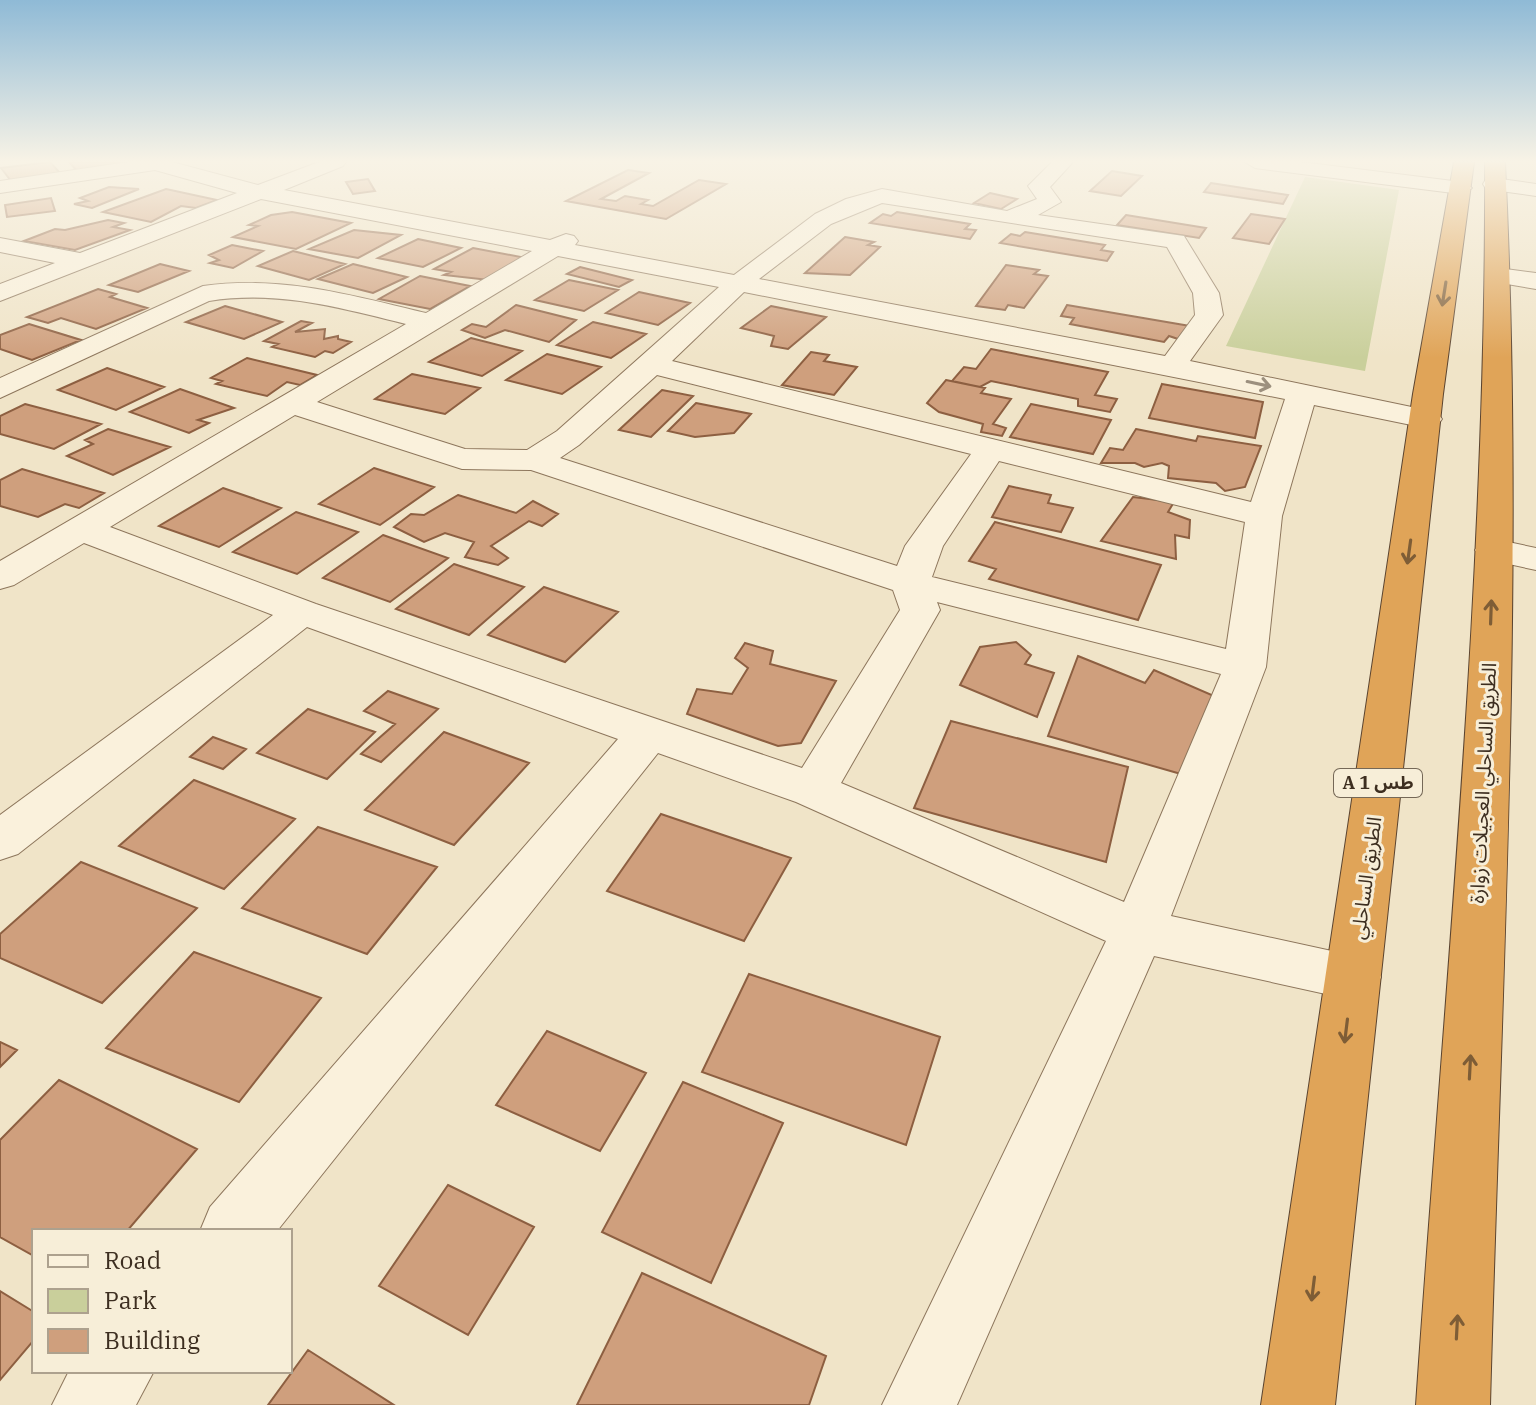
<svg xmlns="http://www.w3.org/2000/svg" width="1536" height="1405" viewBox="0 0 1536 1405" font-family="'IBM Plex Serif','Noto Sans Arabic',serif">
<rect width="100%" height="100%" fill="#f0e4c8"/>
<path fill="#c9cf9b" d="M1305,177L1399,190L1365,371L1226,346Z"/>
<path fill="#cf9f7d" stroke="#8d5f41" stroke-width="2" d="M50,162L60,173L11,181L1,168Z
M69,162H119L121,164L77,171Z
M628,170L649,173L601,199L616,201L625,196L648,200L641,204L653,206L699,180L726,184L666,219L566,201Z
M1112,171L1142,176L1121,196L1090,191Z
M368,179L375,191L353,194L346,182Z
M1211,183L1288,195L1283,204L1204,192Z
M109,187L139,189L92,208L74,204L88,201L80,198Z
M166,189L217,200L196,208L181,206L151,222L103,212Z
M990,193L1017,199L1001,209L974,203Z
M51,198L55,211L7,217L5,205Z
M292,212L351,223L296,249L233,237L258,226L249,225L271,215Z
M897,212L970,224L965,229L976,230L970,239L870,223L883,214L891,216Z
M1251,214L1285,219L1269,244L1233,238Z
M1126,215L1206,228L1199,238L1117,225Z
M108,220L124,223L113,227L130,230L75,250L24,241L55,229L65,230Z
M354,230L401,235L358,258L309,249Z
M1025,232L1105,245L1101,250L1113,252L1107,261L1000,243L1011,234L1020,236Z
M845,237L874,242L868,245L880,247L850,275L805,273Z
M418,239L461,248L423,267L378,258Z
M232,245L263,251L233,268L210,263L219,260L209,255Z
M473,248L526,258L489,280L444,275L451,272L434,269Z
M293,251L345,264L309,280L258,266Z
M160,264L189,271L138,292L109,285Z
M353,264L407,277L373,293L318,279Z
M1006,265L1039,270L1034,274L1048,276L1024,308L1008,305L1005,310L976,306Z
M580,267L632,280L619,287L567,274Z
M420,276L470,286L430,309L379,299Z
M569,280L618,290L584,311L535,300Z
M98,289L116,294L110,297L147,308L96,329L61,318L48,323L27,317Z
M639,292L690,303L658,325L606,313Z
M516,305L576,320L549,342L505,330L485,338L462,330L472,324L486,327Z
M1067,305L1190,326L1181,340L1169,336L1164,342L1070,324L1074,318L1061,316Z
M225,306L282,322L244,339L186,322Z
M771,306L826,317L788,349L771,346L774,336L741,328Z
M301,321L312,323L295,332L325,329L324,339L338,336V339L351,342L333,353L325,351L315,357L272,347L278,344L264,341Z
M593,322L646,334L611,358L557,345Z
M29,324L81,340L32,360L0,349V335Z
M471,338L522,351L482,376L429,362Z
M991,349L1108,372L1095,395L1117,399L1110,412L1078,406V399L991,381L980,387L952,381L964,367L976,369Z
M811,352L829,355L824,361L857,367L834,395L782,385Z
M547,354L601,367L562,394L506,380Z
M247,358L317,375L300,385L287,382L267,396L216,384L222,381L211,378Z
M107,368L164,387L116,410L58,390Z
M412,374L480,388L445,414L375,399Z
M946,380L985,388L981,393L1011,399L993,424L1006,428L1002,436L981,432L983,424L939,412L927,403Z
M1162,384L1263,402L1255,438L1149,418Z
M180,389L234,408L198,420L209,423L189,433L130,412Z
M662,390L693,396L651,437L619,430Z
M696,403L751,414L734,433L695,437L668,431Z
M25,404L101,424L54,449L0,434V416Z
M1031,404L1111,420L1093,454L1010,437Z
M108,429L170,447L113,475L67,456L93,444L85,440Z
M1136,429L1196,441L1198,436L1261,446L1245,487L1225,491L1216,483L1168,478L1169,466L1162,463L1144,467L1135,463H1101L1110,448L1123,450Z
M374,468L434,487L380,525L319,504Z
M22,469L104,493L79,508L65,504L38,517L0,506V480Z
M1009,486L1051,495L1048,503L1073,508L1061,532L992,517Z
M223,488L281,508L219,547L159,526Z
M458,495L516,513L533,501L558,514L542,526L529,521L491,546L508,558L498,565L465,557L474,542L445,533L424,542L394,527L411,514L424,515Z
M1133,497L1174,502L1168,512L1190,520L1189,538L1175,535L1176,559L1101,541Z
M296,512L358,532L297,574L233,552Z
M995,522L1161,565L1138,620L989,579L996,569L969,561Z
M383,535L448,558L390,602L323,578Z
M454,564L524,587L469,635L396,609Z
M544,587L618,612L565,662L488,635Z
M1016,642L1031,655L1025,664L1054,673L1037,717L960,685L980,647Z
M745,643L773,651L770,664L836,681L801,743L778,746L687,714L697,689L732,694L748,668L735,658Z
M1078,656L1145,683L1154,670L1214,696L1181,774L1048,736Z
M388,691L438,709L381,762L361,754L395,724L364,711Z
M308,709L375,732L327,779L257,753Z
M951,721L1128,767L1106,862L914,808Z
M444,732L529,763L454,845L365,810Z
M213,737L246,749L223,769L190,757Z
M194,780L295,819L224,889L119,846Z
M661,814L791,858L744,941L607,891Z
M318,827L437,867L367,954L242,908Z
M81,862L197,908L102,1003L0,958V934Z
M194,952L321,998L239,1102L106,1048Z
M749,974L940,1037L906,1145L702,1072Z
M547,1031L646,1073L600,1151L496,1105Z
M0,1042L17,1050L0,1067Z
M59,1080L197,1149L127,1231H34V1256L0,1237V1140Z
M683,1082L783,1123L711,1283L602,1232Z
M448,1185L534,1227L468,1335L379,1286Z
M642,1273L826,1356L809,1405H577Z
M0,1291L34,1312V1340L0,1380Z
M308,1350L394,1405H268Z"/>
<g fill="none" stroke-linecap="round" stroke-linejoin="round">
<defs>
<path id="street" d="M128,162H172L258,185L319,162H346L343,166L284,190L550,240L566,234L574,236L578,241L575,245L734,275L815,214L846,199L882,189L1007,211L1037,199L1028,186L1052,162H1073L1050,187L1061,202L1038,215L1184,236L1219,293L1223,315L1190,361L1426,410L1437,412L1442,419L1437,426L1426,428L1314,405L1282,516L1266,667L1171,916L1373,960L1381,977L1373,994L1353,1000L1154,956L957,1405H882L1106,941L796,802L658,753L277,1231H200L210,1207L618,739L307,627L18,854L0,860V815L273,615L84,543L14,585L0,589V561L406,324C340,308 278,290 209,301L0,398V378L203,286C281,275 351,295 426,313L532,251L261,199L0,301V284L55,263L0,252V238L80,253L237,193L155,170L0,193V181ZM882,203L1167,247L1193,293L1195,315L1165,356L759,279L831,224ZM558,256L719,287L557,431L527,450L465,449L317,402ZM744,292L1285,399L1251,502L672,361ZM657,375L971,454L905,546L897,566L560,458L579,445ZM295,415L462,469L531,470L893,590L900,610L802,768L316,604L110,527ZM999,461L1245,522L1226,649L932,577L943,546ZM937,602L1221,674L1124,902L841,783L940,610Z
M1245,162H1301L1461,182L1472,188L1461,194L1255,168Z
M1494,178L1536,184V196L1486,189L1483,184L1486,179Z
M1498,268L1536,273V289L1489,281L1485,276Z
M1494,539L1536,548V570L1481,558L1475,550L1481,542Z
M69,1371H154L136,1405H52Z"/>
<path id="highway" d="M1454,162H1474L1443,394L1335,1405H1261L1413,394Z
M1485,162H1505C1525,576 1501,991 1490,1405H1416C1444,992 1487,576 1485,162Z"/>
</defs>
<use href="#street" stroke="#8d765c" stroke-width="2"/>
<use href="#highway" stroke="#5b4430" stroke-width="2"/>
<use href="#street" fill="#faf1dc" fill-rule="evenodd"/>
<use href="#highway" fill="#e0a458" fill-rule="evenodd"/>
</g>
<defs><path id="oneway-shaft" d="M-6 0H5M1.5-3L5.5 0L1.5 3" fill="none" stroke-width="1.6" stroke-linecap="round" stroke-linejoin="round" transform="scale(2)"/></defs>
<g stroke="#7e5d36">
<use href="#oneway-shaft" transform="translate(1444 294) rotate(99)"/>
<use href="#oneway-shaft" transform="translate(1409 552) rotate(98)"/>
<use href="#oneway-shaft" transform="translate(1491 612) rotate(-88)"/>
<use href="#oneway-shaft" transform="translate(1346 1031) rotate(97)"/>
<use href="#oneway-shaft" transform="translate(1470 1067) rotate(-87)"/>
<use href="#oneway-shaft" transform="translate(1313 1289) rotate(97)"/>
<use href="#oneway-shaft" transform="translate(1457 1327) rotate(-87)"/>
</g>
<use stroke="#9c907e" href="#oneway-shaft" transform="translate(1259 384) rotate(12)"/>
<linearGradient id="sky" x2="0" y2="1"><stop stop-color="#8fbad6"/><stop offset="0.45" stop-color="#f8f3e6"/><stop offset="1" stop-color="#f8f3e6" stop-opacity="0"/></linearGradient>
<rect width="1536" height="358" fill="url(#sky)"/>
<g text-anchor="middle" stroke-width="6" stroke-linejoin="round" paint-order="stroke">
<rect fill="#f7eed8" stroke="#756857" stroke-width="2" x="1334" y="769" width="88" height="28" rx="6"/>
<g font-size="18" font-weight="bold" fill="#3d2e20">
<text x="1378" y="789">A 1 طس</text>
</g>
<g font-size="20" fill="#3d2e20" stroke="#f7eed8">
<text transform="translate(1483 783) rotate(-87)" y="7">الطريق الساحلي العجيلات زوارة</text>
<text transform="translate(1366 878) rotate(-82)" y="7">الطريق الساحلي</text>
</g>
</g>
<rect x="32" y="1229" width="260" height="144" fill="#f7eed8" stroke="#ada18e" stroke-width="2"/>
<rect x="48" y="1255" width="40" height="12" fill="#faf1dc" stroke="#ada18e" stroke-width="2"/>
<text x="104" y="1269" font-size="24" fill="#3d2e20">Road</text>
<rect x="48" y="1289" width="40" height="24" fill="#c9cf9b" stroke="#ada18e" stroke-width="2"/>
<text x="104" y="1309" font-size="24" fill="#3d2e20">Park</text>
<rect x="48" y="1329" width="40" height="24" fill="#cf9f7d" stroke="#ada18e" stroke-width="2"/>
<text x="104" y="1349" font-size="24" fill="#3d2e20">Building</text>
</svg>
